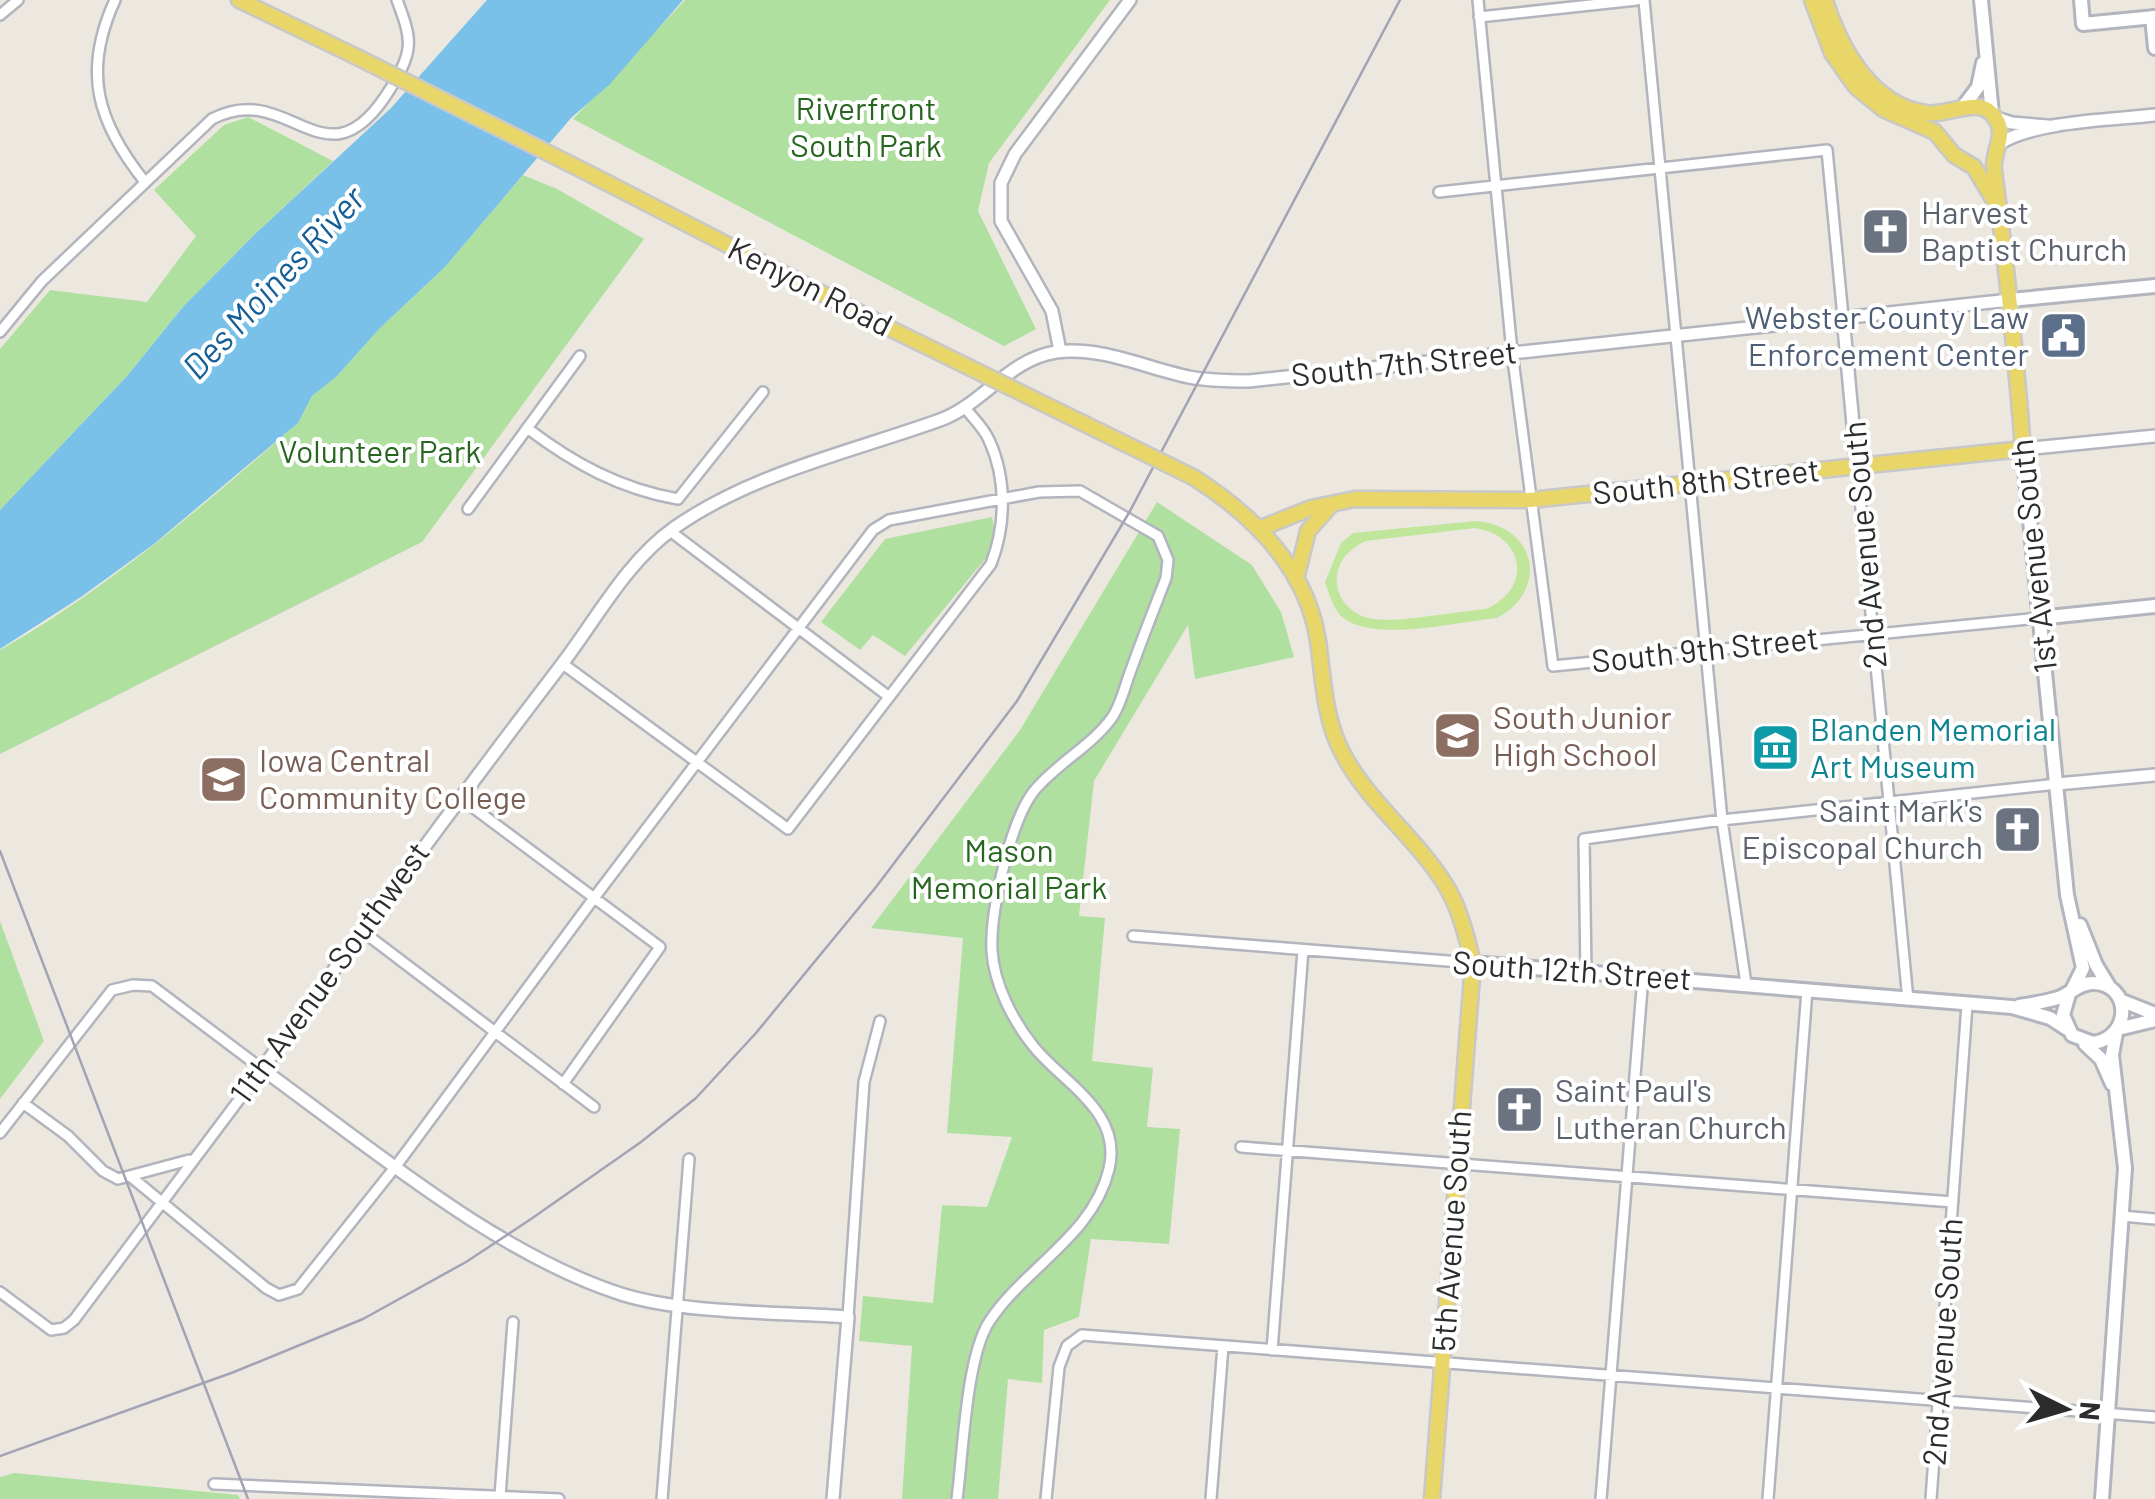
<svg xmlns="http://www.w3.org/2000/svg" width="2155" height="1499" viewBox="0 0 2155 1499" font-family="Barlow,sans-serif">
<rect width="100%" height="100%" fill="#ede8df"/>
<path fill="#afe09f" d="M685,0H1110L989,163L978,211L1036,329L1004,346L573,119Z
M248,117L333,161L255,234L182,308L128,375L0,510V349L50,290L147,302L196,236L154,190L224,125Z
M523,175L557,189L644,239L422,542L0,754V650C108,589 205,504 298,423L312,396L336,377L380,328L445,267Z
M1157,502L1252,565L1281,612L1294,657L1195,679L1188,625L1094,781L1079,916L1105,918L1092,1061L1153,1068L1147,1127L1180,1129L1169,1244L1091,1239L1079,1317L1044,1330L1042,1383L1008,1379L998,1499H902L912,1346L859,1341L863,1296L933,1303L942,1205L987,1207L1012,1137L947,1133L963,938L871,928L1020,730Z
M992,517L996,537L986,558L905,656L873,635L860,650L821,622L885,539Z
M0,921L44,1041L0,1099Z
M14,1473L238,1495L240,1499H0V1477Z"/>
<path fill="#c0e69b" fill-rule="evenodd" d="M1476,521C1535,525 1551,589 1497,618C1457,622 1373,643 1342,617C1333,608 1329,594 1325,582L1341,543L1353,533ZM1475,528C1525,536 1533,588 1486,609C1458,611 1399,623 1374,619C1353,617 1334,598 1337,576C1339,559 1351,548 1366,541Z"/>
<path fill="#79c1e8" d="M487,0H683L610,84L571,118L445,267L380,328L336,377L312,396L298,423L154,544L81,597L0,649V510L128,375L182,308L255,234L391,108Z"/>
<g fill="none" stroke-linecap="round" stroke-linejoin="round">
<defs>
<path id="minor" d="M115,0C82,72 97,122 145,182
M1478,0L1512,352L1553,666L2039,618
M1644,0L1722,820L1746,984
M0,15L18,0
M1479,17L1637,0
M1439,192L1827,150L1843,317
M0,332L42,281L212,119C291,77 326,196 392,86C414,49 412,40 397,0
M527,428C573,463 620,489 678,499
M1857,467L1908,1000
M678,499L763,392
M468,509L580,356
M670,531L888,696
M563,664L788,829L991,564C1006,525 1007,479 989,440C984,428 973,418 965,408
M459,797L660,947L563,1084
M362,931L594,1107
M1133,936L1473,963
M1586,972L1584,839L1722,820L2057,784
M23,1103L68,1136L103,1171L118,1179L189,1160
M0,1133L112,990L133,985L152,986L262,1069L74,1320L64,1328L51,1330L0,1292
M1241,1147L1953,1202
M130,1176L266,1288L279,1295L298,1289L396,1166L594,898L873,530L889,520L1039,492L1080,491L1158,536L1168,560L1166,578C1154,609 1142,639 1131,670C1125,685 1121,706 1111,719C1090,747 1056,764 1034,791C1010,822 990,912 992,951C994,984 1013,1021 1034,1047C1063,1083 1123,1112 1109,1169C1093,1236 1025,1267 989,1322C966,1358 963,1454 957,1499
M2122,1216L2155,1219
M848,1317L864,1082L880,1021
M1272,1350L1303,950
M214,1484L559,1499
M500,1496L513,1322
M662,1499L689,1159
M1046,1499L1059,1367L1067,1346L1082,1335L2155,1417
M1211,1499L1223,1346
M1601,1499L1643,976
M1768,1499L1807,990
M1931,1499L1967,1005"/>
<path id="tertiary" d="M1996,118L2012,123L2048,126
M1999,144C2034,121 2112,120 2155,115
M1843,317L1857,467
M1060,351L1052,311L1001,221V183L1015,154L1130,0
M2023,449L2155,436
M2057,784L2155,775
M833,1499L848,1317C781,1312 684,1314 621,1294C496,1254 369,1146 262,1069C359,935 458,800 559,668C595,622 625,563 674,528C752,473 851,452 940,420C982,405 1009,359 1056,352C1101,346 1146,368 1189,377C1209,381 1229,381 1249,381L2010,300"/>
<path id="secondary" d="M1981,0L1992,114
M2081,0L2083,24L2155,17
M2152,17L2155,48
M1963,107L1978,87L1983,63
M2010,300L2155,286
M2023,449L2067,895L2083,968L2072,990
M2039,618L2155,606
M2080,925L2096,965L2110,988
M1473,963L2012,1007L2050,1018L2067,1029
M2120,1000L2155,1014
M2019,1006C2032,1004 2045,1002 2058,998C2070,994 2079,983 2093,983C2131,983 2133,1037 2093,1043L2072,1035L2063,1015L2069,994
M2118,1029L2155,1020
M2085,1044L2101,1059L2112,1084
M2102,1499L2125,1168L2112,1055L2116,1033"/>
<path id="primary" d="M239,0L357,57
M1812,0L1832,53L1856,87L1883,109L1935,132L1954,155L1974,167L1995,202
M590,174L891,329
M1193,477C1253,515 1307,568 1318,641C1323,675 1324,714 1339,746C1365,802 1419,838 1449,891C1461,913 1467,939 1473,963L1432,1499
M1261,528L1311,508L1355,499L1530,500L2023,449C2016,356 2006,263 1994,170C1992,152 2007,135 1996,119C1980,93 1949,117 1926,113C1871,105 1840,48 1825,0
M1296,579L1308,531L1331,505"/>
</defs>
<use href="#minor" stroke="#b2b4be" stroke-width="14"/>
<use href="#tertiary" stroke="#b2b4be" stroke-width="16"/>
<use href="#secondary" stroke="#b2b4be" stroke-width="18"/>
<use href="#primary" stroke="#c8c8c8" stroke-width="19"/>
<use href="#minor" stroke="#fff" stroke-width="9"/>
<use href="#tertiary" stroke="#fff" stroke-width="11"/>
<use href="#secondary" stroke="#fff" stroke-width="12"/>
<use href="#primary" stroke="#e9d668" stroke-width="14"/>
<path stroke="#a2a3b5" stroke-width="2.5" d="M0,851L248,1499
M0,1456L234,1372L363,1319L466,1262L531,1219L641,1142L696,1098L756,1033L876,887L1017,701L1130,511L1400,0"/>
<defs>
<path id="primary-bridge" d="M357,57L590,174
M891,329L1193,477"/>
</defs>
<use href="#primary-bridge" stroke="#c8c8c8" stroke-width="19" stroke-linecap="butt"/>
<use href="#primary-bridge" stroke="#e9d668" stroke-width="14"/>
</g>
<defs>
<symbol id="church-square" viewBox="-11 -11 22 22"><rect x="-9" y="-9" width="18" height="18" rx="4" fill="#6b7280" stroke="#fff"/><path d="M-1.2-6h2.4v3.5h3.3v2.4h-3.3V6h-2.4V-.1h-3.3v-2.4h3.3Z" fill="#fff"/></symbol>
<symbol id="civic-square" viewBox="-11 -11 22 22"><rect x="-9" y="-9" width="18" height="18" rx="4" fill="#5c6f8a" stroke="#fff"/><path d="M-.6-6.5H3V-4.5H.6V-3L4-1V1h2V6H-6V1h2V-1L-.6-3ZM-1.2 2.5V6h2.4V2.5Z" fill="#fff"/></symbol>
<symbol id="school-square" viewBox="-11 -11 22 22"><rect x="-9" y="-9" width="18" height="18" rx="4" fill="#8d6e63" stroke="#fff"/><path d="M0-5L7-2L0 1L-7-2ZM-4 1L0 2.5L4 1V4Q0 6-4 4Z" fill="#fff"/></symbol>
<symbol id="museum-square" viewBox="-11 -11 22 22"><rect x="-9" y="-9" width="18" height="18" rx="4" fill="#0f9aa8" stroke="#fff"/><path d="M0-6L6-3V-2H-6V-3ZM-5-1h2V3h-2ZM-1-1h2V3h-2ZM3-1h2V3H3ZM-6 4H6V6H-6Z" fill="#fff"/></symbol>
<symbol id="university-square" viewBox="-11 -11 22 22"><rect x="-9" y="-9" width="18" height="18" rx="4" fill="#8d6e63" stroke="#fff"/><path d="M0-5L7-2L0 1L-7-2ZM-4 1L0 2.5L4 1V4Q0 6-4 4Z" fill="#fff"/></symbol>
</defs>
<g fill-rule="evenodd">
<use href="#church-square" x="1858" y="204" width="55" height="55"/>
<use href="#civic-square" x="2036" y="308" width="55" height="55"/>
<use href="#school-square" x="1430" y="708" width="55" height="55"/>
<use href="#museum-square" x="1748" y="720" width="55" height="55"/>
<use href="#university-square" x="196" y="752" width="55" height="55"/>
<use href="#church-square" x="1990" y="802" width="55" height="55"/>
<use href="#church-square" x="1492" y="1082" width="55" height="55"/>
</g>
<g text-anchor="middle" stroke-width="8" stroke-linejoin="round" paint-order="stroke">
<g font-size="32" fill="#27661f" stroke="#fff">
<text x="866" y="120">Riverfront<tspan x="866" dy="37">South Park</tspan></text>
<text x="380" y="463">Volunteer Park</text>
<text x="1009" y="862">Mason<tspan x="1009" dy="37">Memorial Park</tspan></text>
</g>
<g font-size="32" fill="#5b616d" stroke="#fff" text-anchor="start">
<text x="1921" y="224">Harvest<tspan x="1921" dy="37">Baptist Church</tspan></text>
<text x="1983" y="822" text-anchor="end">Saint Mark's<tspan x="1983" dy="37">Episcopal Church</tspan></text>
<text x="1555" y="1102">Saint Paul's<tspan x="1555" dy="37">Lutheran Church</tspan></text>
</g>
<g font-size="32" fill="#2c2c2c" stroke="#fff">
<text transform="translate(810 287) rotate(27)" y="11">Kenyon Road</text>
<text transform="translate(1404 364) rotate(-6)" y="11">South 7th Street</text>
<text transform="translate(1706 482) rotate(-6)" y="11">South 8th Street</text>
<text transform="translate(1865 545) rotate(-95)" y="11">2nd Avenue South</text>
<text transform="translate(2034 556) rotate(-96)" y="11">1st Avenue South</text>
<text transform="translate(1705 650) rotate(-6)" y="11">South 9th Street</text>
<text transform="translate(1572 971) rotate(4)" y="11">South 12th Street</text>
<text transform="translate(330 973) rotate(-54)" y="11">11th Avenue Southwest</text>
<text transform="translate(1452 1231) rotate(-86)" y="11">5th Avenue South</text>
<text transform="translate(1943 1342) rotate(-86)" y="11">2nd Avenue South</text>
</g>
<g font-size="32" fill="#4e5e75" stroke="#fff" text-anchor="end">
<text x="2029" y="329">Webster County Law<tspan x="2029" dy="37">Enforcement Center</tspan></text>
</g>
<g font-size="32" fill="#785e54" stroke="#fff" text-anchor="start">
<text x="1493" y="729">South Junior<tspan x="1493" dy="37">High School</tspan></text>
<text x="259" y="772">Iowa Central<tspan x="259" dy="37">Community College</tspan></text>
</g>
<g font-size="32" fill="#0d838f" stroke="#fff" text-anchor="start">
<text x="1810" y="741">Blanden Memorial<tspan x="1810" dy="37">Art Museum</tspan></text>
</g>
<g font-size="35" font-style="italic" fill="#165f96" stroke="#fff">
<text transform="translate(274 283) rotate(-47)" y="12">Des Moines River</text>
</g>
</g>
<g transform="translate(2065 1409) rotate(95)" stroke="#ffffff" stroke-width="8" paint-order="stroke">
<path d="M0-8L18 38L0 25L-18 38Z" fill="#2c2c2c"/>
<text y="-15" font-size="28" font-weight="bold" text-anchor="middle" fill="#2c2c2c">N</text>
</g>
</svg>
